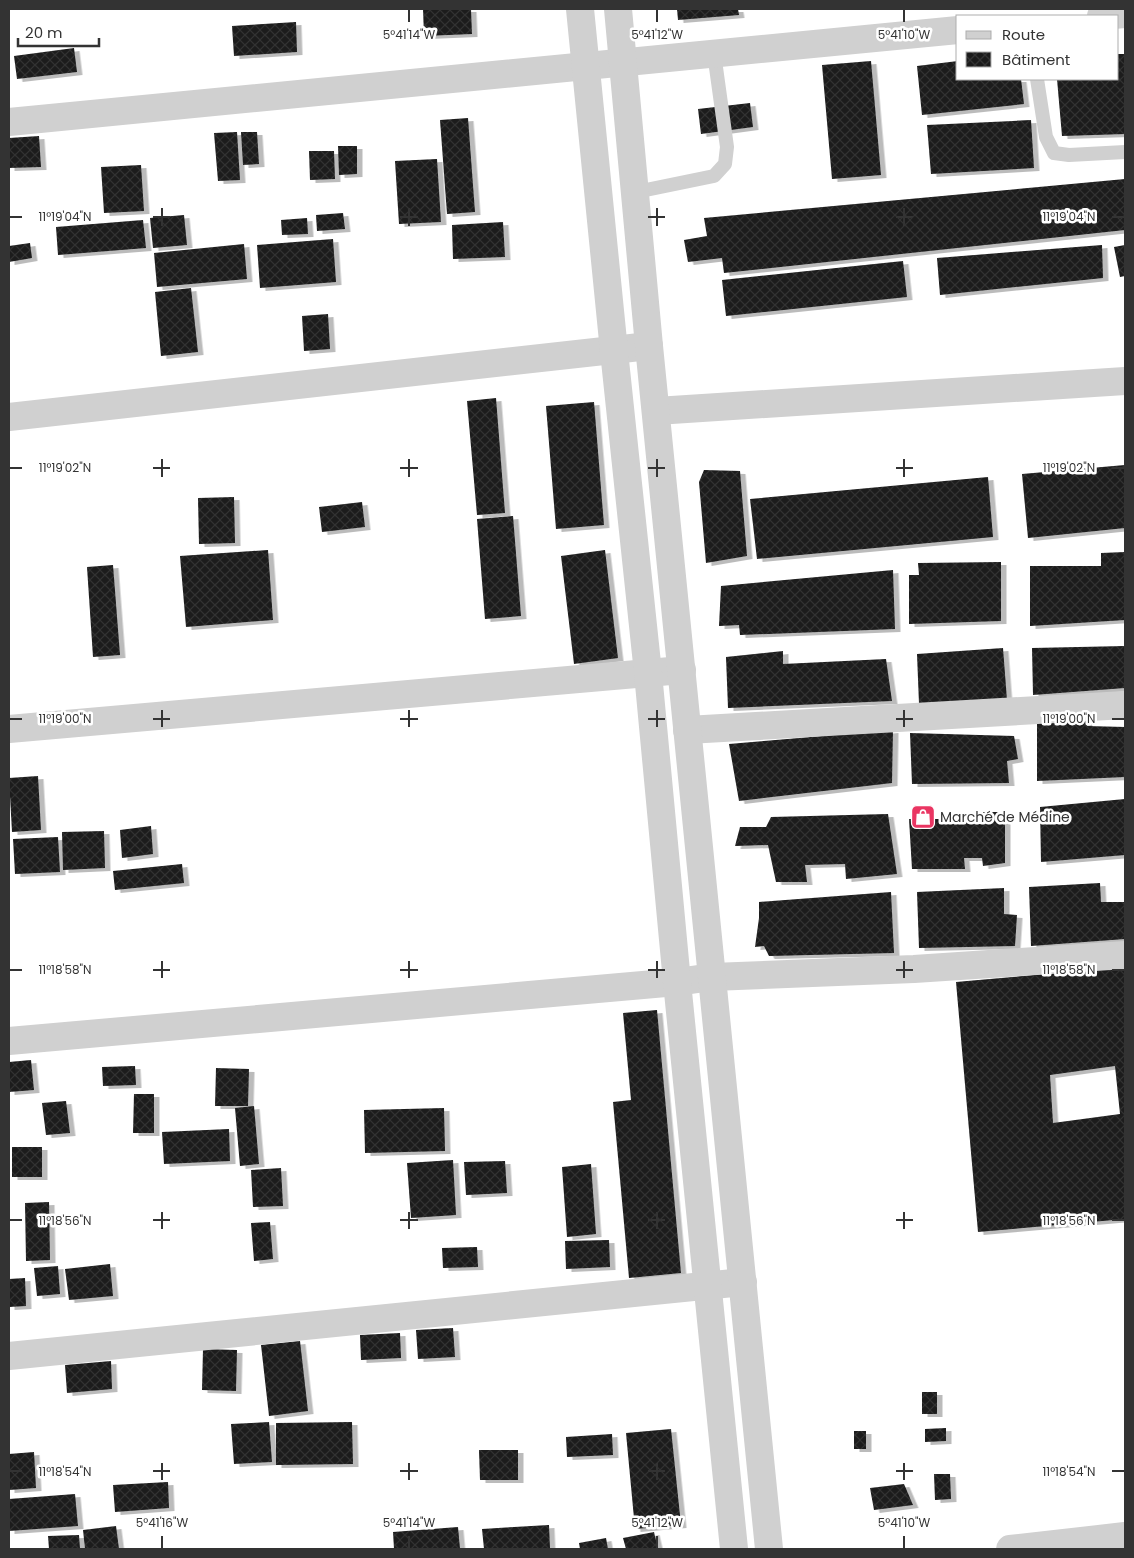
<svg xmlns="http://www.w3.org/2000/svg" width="1134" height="1558" viewBox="0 0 1134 1558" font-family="Poppins,sans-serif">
<defs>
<pattern id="building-cross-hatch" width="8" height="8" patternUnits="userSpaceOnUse" patternTransform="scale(1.25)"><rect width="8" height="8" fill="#1a1a1a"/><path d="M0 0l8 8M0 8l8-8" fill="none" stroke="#333"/></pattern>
<filter id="shadow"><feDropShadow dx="5.5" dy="3" stdDeviation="0" flood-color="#0004"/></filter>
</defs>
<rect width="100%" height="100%" fill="#fff"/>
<path fill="url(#building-cross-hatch)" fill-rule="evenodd" filter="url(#shadow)" d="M423,9H471L472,34L424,36Z
M677,9H738L739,15L678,20Z
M296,22L297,52L234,56L232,26Z
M74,48L77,72L17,79L14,56Z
M1118,54H1125V134L1062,136L1057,79H1118Z
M871,61L881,175L832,179L822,65Z
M958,61V79H1021L1024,104L922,115L917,66Z
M750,103L753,127L701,134L698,109Z
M468,118L475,212L447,214L440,120Z
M1031,120L1034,168L931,174L927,125Z
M237,132L240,180L218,181L214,133Z
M241,132H257L259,164L243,165Z
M39,136L41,167L9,168V138Z
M338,146H357V174L339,175Z
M309,151H334L335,179L310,180Z
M437,159L441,222L399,224L395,161Z
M141,165L144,211L104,213L101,167Z
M1125,179V230L724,273L722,258L688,262L684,240L707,236L704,218Z
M343,213L345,229L317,231L316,215Z
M184,215L187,245L153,248L150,218Z
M307,218L308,234L282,235L281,220Z
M143,220L146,248L58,255L56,227Z
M503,222L505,257L453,259L452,225Z
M333,239L336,282L260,288L257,245Z
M30,243L32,258L9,262V246Z
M244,244L247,279L157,287L154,253Z
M1102,245L1103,278L940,295L937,258Z
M1125,245V276L1120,277L1114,247Z
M903,261L907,297L726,316L722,280Z
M191,288L198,352L161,356L155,292Z
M328,314L330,349L304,351L302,316Z
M496,398L505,513L477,515L467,401Z
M594,402L604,525L556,529L546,406Z
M1125,465V528L1028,538L1022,474Z
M704,470L740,471L747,556L706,563L699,482Z
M988,477L993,537L757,559L750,499Z
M234,497L235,543L199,544L198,498Z
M362,502L365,527L322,532L319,507Z
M513,516L521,616L485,619L477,519Z
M268,550L273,620L186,627L180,556Z
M605,550L618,658L574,664L561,556Z
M1125,552V620L1030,626V566H1101V553Z
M1001,562V621L909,624V575H919L918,563Z
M113,565L120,655L93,657L87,567Z
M893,570L895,629L740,635L739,625L719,626L721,586Z
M1125,646V688L1033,695L1032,648Z
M1003,648L1007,700L919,704L917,654Z
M783,651V664L886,659L892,701L728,708L726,657Z
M1087,718V726L1125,727V777L1037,781V721Z
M893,730L892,783L739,801L729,744Z
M910,733L1014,736L1018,759L1007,761L1009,783L912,784Z
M38,776L41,830L12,832L9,778Z
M1125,799V855L1041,862L1040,807Z
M983,812H1005V863L983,866L982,858H964L965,869H912L909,819H983Z
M888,814L897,874L846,879L845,864L805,865L807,882H776L768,845L735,846L740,827H766L771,817Z
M151,826L153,854L122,858L120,830Z
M104,831L105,868L63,870L62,832Z
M58,837L60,872L15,874L13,839Z
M182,864L184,883L115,890L113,871Z
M1100,883L1101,902H1125V939L1031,946L1029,887Z
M1004,888V914L1017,915L1015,946L919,948L917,892Z
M891,892L894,953L769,956L764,946L755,947L759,918V902Z
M1125,967V1219L978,1232L956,982ZM1115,1066L1120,1114L1053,1123L1050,1075Z
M657,1010L681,1273L629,1278L613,1102L631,1100L623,1013Z
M31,1060L34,1090L9,1092V1062Z
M135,1066L136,1085L103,1086L102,1067Z
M216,1068L249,1069L248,1106H215Z
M134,1094H154V1133H133Z
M66,1101L70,1133L46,1135L42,1103Z
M254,1106L259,1164L240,1166L235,1108Z
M444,1108L445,1151L365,1153L364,1110Z
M229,1129L230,1161L164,1164L162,1132Z
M12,1147H42V1177H12Z
M453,1160L456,1215L411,1218L407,1163Z
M505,1161L507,1193L466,1195L464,1162Z
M591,1164L596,1234L567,1237L562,1167Z
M281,1168L283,1206L253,1207L251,1170Z
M49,1202L50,1260L26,1261L25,1203Z
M270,1222L273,1259L254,1261L251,1223Z
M609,1240L610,1267L566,1269L565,1241Z
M477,1247L478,1267L443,1268L442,1248Z
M110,1264L113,1296L69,1300L65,1269Z
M58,1266L60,1294L37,1296L34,1268Z
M25,1278L26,1306L9,1307V1279Z
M453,1328L455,1357L418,1359L416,1330Z
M400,1333L401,1358L361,1360L360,1335Z
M300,1341L308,1411L269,1416L261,1345Z
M203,1349L237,1350L236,1391L202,1390Z
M111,1361L112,1389L67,1393L65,1365Z
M922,1392H937V1414H922Z
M269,1422L272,1462L234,1464L231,1424Z
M352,1422L353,1464L276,1465V1423Z
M946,1428V1441L925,1442V1429Z
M671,1429L681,1525L635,1529L626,1433Z
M854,1431H866V1449H854Z
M612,1434L613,1455L567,1457L566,1437Z
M479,1450H518V1480H480Z
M34,1452L36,1488L9,1490V1454Z
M934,1474H950L951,1499L935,1500Z
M168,1482L169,1508L115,1512L113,1485Z
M904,1484L913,1505L874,1510L870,1488Z
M75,1494L78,1526L9,1531V1499Z
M549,1525L550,1549H484L482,1529Z
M116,1526L119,1549H85L83,1530Z
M458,1527L460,1549H394L393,1532Z
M654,1532L658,1549H626L623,1538Z
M79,1535L80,1549H49L48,1536Z
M606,1538L608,1549H580L579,1543Z"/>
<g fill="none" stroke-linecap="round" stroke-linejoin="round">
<path stroke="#d0d0d0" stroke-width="14" d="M1037,79L1046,137L1054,153L1069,155L1125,152
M636,192L714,176L725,164L727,147L714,53"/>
<path stroke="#d0d0d0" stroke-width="28" d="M1101,16L1125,14
M9,122L958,30
M656,411L1125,381
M9,417L649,346
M9,729L682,670
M687,730L1125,705
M9,1041L677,982L712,977L914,969L1125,955
M9,1356L743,1282
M1010,1549L1125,1536"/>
<path stroke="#d0d0d0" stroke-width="28" d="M580,9L614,351L648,673L677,982L734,1549
M618,9L649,346L769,1549"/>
</g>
<path fill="none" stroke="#333" stroke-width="2" d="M409,10V22M657,10V22M904,10V22M162,208V226M409,208V226M657,208V226M904,208V226M10,217H22M153,217H170M400,217H418M648,217H665M896,217H913M1112,217H1124M162,459V477M409,459V477M657,459V477M904,459V477M10,468H22M153,468H170M400,468H418M648,468H665M896,468H913M1112,468H1124M162,710V727M409,710V727M657,710V727M904,710V727M10,719H22M153,719H170M400,719H418M648,719H665M896,719H913M1112,719H1124M162,961V978M409,961V978M657,961V978M904,961V978M10,970H22M153,970H170M400,970H418M648,970H665M896,970H913M1112,970H1124M162,1212V1229M409,1212V1229M657,1212V1229M904,1212V1229M10,1220H22M153,1220H170M400,1220H418M648,1220H665M896,1220H913M1112,1220H1124M162,1463V1480M409,1463V1480M657,1463V1480M904,1463V1480M10,1471H22M153,1471H170M400,1471H418M648,1471H665M896,1471H913M1112,1471H1124M162,1536V1548M409,1536V1548M657,1536V1548M904,1536V1548"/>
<defs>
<symbol id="shop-square" viewBox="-11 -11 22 22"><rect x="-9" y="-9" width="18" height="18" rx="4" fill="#ea3562" stroke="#fff"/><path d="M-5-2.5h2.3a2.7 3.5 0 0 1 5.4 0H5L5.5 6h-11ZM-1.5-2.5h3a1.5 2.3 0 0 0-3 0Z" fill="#fff"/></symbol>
</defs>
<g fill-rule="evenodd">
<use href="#shop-square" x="909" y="803" width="28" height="28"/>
</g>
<g text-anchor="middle" stroke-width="5" stroke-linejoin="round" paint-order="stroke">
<g font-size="14" fill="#333" stroke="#fff" text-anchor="start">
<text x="940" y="822">Marché de Médine</text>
</g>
</g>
<g font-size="12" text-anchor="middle" fill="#333" stroke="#fff" stroke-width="5" stroke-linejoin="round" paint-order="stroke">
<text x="409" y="39">5°41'14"W</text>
<text x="657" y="39">5°41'12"W</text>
<text x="904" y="39">5°41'10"W</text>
<text x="65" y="221">11°19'04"N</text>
<text x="1069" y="221">11°19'04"N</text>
<text x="65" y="472">11°19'02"N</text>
<text x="1069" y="472">11°19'02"N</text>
<text x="65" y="723">11°19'00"N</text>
<text x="1069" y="723">11°19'00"N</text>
<text x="65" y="974">11°18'58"N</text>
<text x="1069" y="974">11°18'58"N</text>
<text x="65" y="1225">11°18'56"N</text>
<text x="1069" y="1225">11°18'56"N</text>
<text x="65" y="1476">11°18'54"N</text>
<text x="1069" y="1476">11°18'54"N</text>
<text x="162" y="1527">5°41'16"W</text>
<text x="409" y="1527">5°41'14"W</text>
<text x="657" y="1527">5°41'12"W</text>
<text x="904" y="1527">5°41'10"W</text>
</g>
<rect width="1134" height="1558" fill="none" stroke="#333333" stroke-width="20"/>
<rect x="956" y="15" width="162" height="65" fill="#ffffff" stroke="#adadad"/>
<rect x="966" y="31" width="25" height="8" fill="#d0d0d0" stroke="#adadad"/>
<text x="1002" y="40" font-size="15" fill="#333333">Route</text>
<rect x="966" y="52" width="25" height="15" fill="url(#building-cross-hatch)" stroke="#adadad"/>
<text x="1002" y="65" font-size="15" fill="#333333">Bâtiment</text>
<path d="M18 38v8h81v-8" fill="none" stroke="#333333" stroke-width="2.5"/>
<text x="25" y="38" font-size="15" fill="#333333" stroke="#ffffff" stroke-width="4" paint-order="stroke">20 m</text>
</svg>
